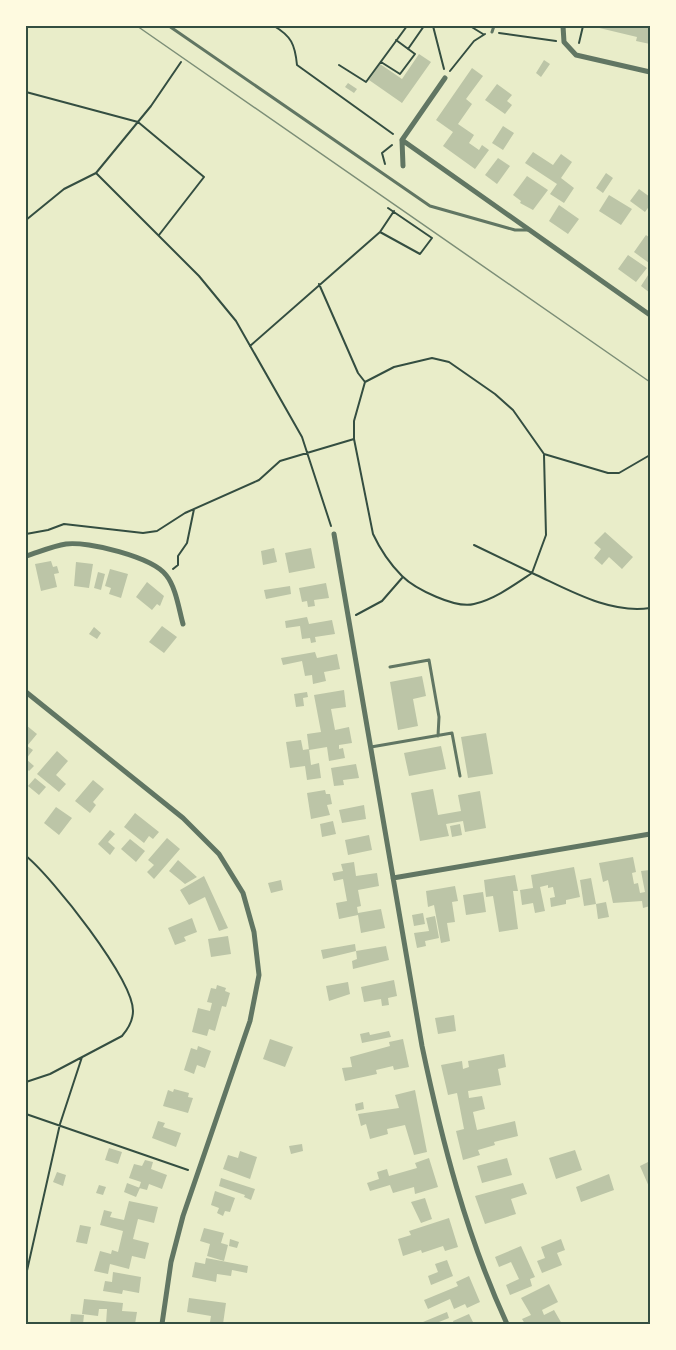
<svg xmlns="http://www.w3.org/2000/svg" width="676" height="1350" viewBox="0 0 676 1350" font-family="Raleway,sans-serif">
<rect width="100%" height="100%" fill="#e9edc9"/>
<path fill="#bcc5a7" d="M591,26H650V44L636,41L637,37Z
M419,54L431,62L402,103L369,80L380,64L402,79Z
M544,60L550,64L541,77L536,73Z
M472,68L483,76L466,99L472,104L458,124L474,135L469,143L479,150L482,145L489,150L475,169L443,146L453,132L436,120Z
M348,83L357,89L354,93L345,87Z
M497,84L512,95L507,101L512,105L505,114L485,100Z
M503,126L514,133L503,150L492,143Z
M533,152L553,165L561,154L572,162L561,178L574,188L564,203L550,194L557,184L525,163Z
M498,158L510,166L497,184L485,175Z
M606,173L613,178L603,193L596,188Z
M527,176L548,190L533,210L520,203L521,201L513,195Z
M639,189L650,197V205L645,212L630,201Z
M609,195L632,209L621,225L599,211Z
M559,205L579,219L568,234L549,221Z
M646,235L650,238L649,263L634,252Z
M628,255L647,268L636,282L618,269Z
M650,272V293L641,286Z
M605,532L633,557L622,569L609,557L602,565L594,558L601,549L594,543Z
M274,548L277,562L263,565L261,551Z
M311,548L315,568L289,573L285,553Z
M51,561L53,567L57,566L59,573L54,574L57,587L41,591L35,564Z
M76,562L93,564L89,588L74,586Z
M110,569L128,574L121,598L109,594L111,588L105,586Z
M98,572L105,574L101,590L94,588Z
M147,582L164,596L160,606L157,604L152,610L136,597Z
M326,583L329,598L314,600L315,606L308,607L307,601L302,602L299,588Z
M290,586L291,594L266,599L264,590Z
M307,617L309,624L332,620L335,634L315,637L316,642L311,643L310,638L302,639L300,626L286,628L285,621Z
M162,626L177,637L164,653L149,642Z
M94,627L101,633L97,639L89,634Z
M315,652L317,658L337,654L340,669L324,672L326,681L313,684L312,675L305,676L302,661L283,665L281,658Z
M422,676L426,696L413,699L418,726L398,730L390,682Z
M344,690L346,707L331,709L335,730L349,727L352,743L339,745V749L343,748L345,758L329,761L327,747L309,750L307,734L321,732L314,695Z
M307,692L308,697L303,698L304,706L296,707L294,694Z
M26,725L37,734L27,746L33,750L26,759L34,766L29,771L26,768Z
M486,733L493,774L468,778L461,737Z
M301,740L303,750L309,749L311,765L319,763L321,778L307,780L305,766L290,768L286,742Z
M441,746L446,769L409,776L404,753Z
M57,751L68,761L56,775L66,784L59,792L37,774Z
M356,764L359,778L343,780L344,785L334,786L331,768Z
M35,778L46,787L39,795L28,786Z
M93,780L104,789L93,802L96,805L90,813L75,801Z
M433,789L438,815L461,811L458,795L480,791L486,828L465,832L463,821L446,824L449,836L420,841L411,793Z
M325,790L326,794H330L332,804L327,805L330,815L311,819L307,793Z
M364,805L366,819L342,823L339,810Z
M56,807L72,818L59,835L44,823Z
M135,813L159,832L153,839L149,836L144,843L124,827Z
M333,821L336,834L322,837L320,824Z
M460,824L462,835L452,837L450,826Z
M110,830L115,834L108,842L115,848L110,855L98,844Z
M369,835L372,850L348,855L345,840Z
M167,838L180,849L154,879L147,872L154,865L148,860Z
M130,839L145,851L136,862L121,849Z
M633,857L636,872L632,873L634,884L638,883L640,893L645,892L641,871L650,870V906L643,908L642,901L613,903L608,880L603,882L599,863Z
M178,860L197,877L185,884L169,871Z
M354,862L356,876L377,873L379,886L358,890L361,906L357,907L358,913L381,909L385,928L361,933L358,915L339,919L336,903L347,901L343,879L334,881L332,873L343,871L341,864Z
M574,867L580,897L566,900V904L551,907L550,898L555,897L553,887L548,888V885L540,887L545,911L535,913L533,903L522,905L520,890L533,888L531,875Z
M515,875L518,891H513L518,929L499,932L493,896L486,897L484,880Z
M204,876L228,928L219,931L205,897L189,905L180,890Z
M591,878L596,904L584,906L580,880Z
M281,880L283,890L271,893L268,883Z
M455,886L458,901L452,902L455,922L447,923L450,941L441,943L434,905L428,907L426,891Z
M483,892L486,912L466,915L463,895Z
M606,902L609,917L598,919L596,904Z
M423,913L425,924L414,926L412,915Z
M435,916L439,938L425,941L426,946L417,948L414,933L429,931L426,918Z
M192,918L197,932L184,937L186,941L175,945L168,928Z
M228,936L231,954L211,957L208,939Z
M355,944L356,951L323,959L321,950Z
M386,946L389,960L353,969L352,961L357,959L356,951Z
M394,980L397,996L388,998L389,1005L382,1006L381,999L364,1002L361,987Z
M348,982L350,994L329,1001L326,986Z
M217,985L226,988L225,991L230,993L226,1007L222,1006L215,1031L209,1029L207,1036L192,1032L198,1008L210,1011L212,1003L207,1002L211,988L216,989Z
M454,1015L456,1031L438,1034L435,1018Z
M389,1031L391,1037L362,1043L360,1034L369,1032L370,1035Z
M270,1039L293,1047L285,1067L263,1059Z
M403,1039L409,1067L394,1070L393,1066L376,1070L377,1074L345,1081L342,1068L352,1067L350,1057L390,1046L389,1042Z
M198,1046L211,1051L205,1068L197,1065L194,1074L184,1070L191,1048L197,1050Z
M504,1054L506,1067L498,1069L501,1085L468,1091L469,1098L482,1096L485,1109L473,1112L477,1130L515,1121L518,1136L494,1142L495,1145L478,1150L480,1155L463,1160L456,1131L464,1129L457,1093L448,1095L441,1065L462,1061L463,1069L469,1067L468,1061Z
M174,1089L189,1093L188,1097L193,1098L188,1113L163,1106L168,1090L173,1092Z
M415,1090L427,1152L414,1155L405,1125L387,1129L388,1134L370,1139L366,1124L361,1126L358,1114L399,1108L395,1095Z
M363,1102L364,1109L356,1111L355,1104Z
M158,1121L165,1123L163,1127L181,1133L176,1147L152,1138Z
M302,1144L303,1151L291,1154L289,1146Z
M109,1148L122,1152L118,1164L105,1160Z
M575,1150L582,1170L556,1179L549,1158Z
M240,1151L257,1157L250,1179L223,1169L228,1155L238,1158Z
M429,1158L438,1187L415,1194L414,1187L393,1193L390,1185L370,1191L367,1183L379,1179L377,1172L387,1169L389,1176L417,1168L415,1163Z
M507,1158L512,1175L482,1183L477,1166Z
M145,1160L153,1162L151,1169L167,1175L162,1189L149,1184L147,1190L139,1188L141,1182L129,1178L134,1164L142,1166Z
M650,1161V1189L640,1166Z
M57,1172L66,1175L63,1186L53,1182Z
M609,1174L614,1190L581,1202L576,1187Z
M221,1178L255,1189L251,1200L244,1197L245,1195L219,1186Z
M127,1183L140,1188L136,1197L124,1192Z
M523,1183L527,1194L511,1199L516,1214L485,1224L475,1196Z
M99,1185L106,1187L103,1195L96,1193Z
M215,1191L235,1198L230,1212L225,1211L223,1216L217,1213L219,1208L211,1205Z
M425,1198L432,1219L421,1223L411,1202Z
M129,1201L158,1207L154,1223L138,1219L133,1239L149,1243L145,1259L132,1256L129,1269L110,1264L108,1274L94,1271L100,1251L111,1254L112,1250L118,1252L123,1231L100,1225L104,1210L112,1212L110,1217L124,1220Z
M449,1218L458,1247L445,1251L443,1246L422,1253L421,1250L403,1256L398,1239L411,1235L409,1231Z
M80,1225L91,1227L87,1244L76,1242Z
M204,1228L224,1233L221,1243L228,1245L224,1261L207,1256L210,1244L200,1241Z
M230,1239L239,1242L237,1248L229,1246Z
M561,1239L565,1250L557,1253L562,1265L542,1273L537,1261L545,1258L541,1247Z
M521,1246L535,1277L530,1279L532,1286L510,1295L506,1285L519,1279L511,1262L499,1267L495,1257Z
M206,1258L248,1266L247,1273L232,1270L231,1276L217,1274L216,1282L192,1277L195,1262L205,1264Z
M447,1260L453,1276L431,1285L428,1276L438,1272L435,1264Z
M113,1272L141,1277L139,1293L123,1290L122,1294L103,1291L105,1281L112,1282Z
M469,1276L480,1302L467,1308L465,1304L454,1309L450,1299L428,1309L424,1300L458,1286L456,1282Z
M549,1284L558,1302L542,1310L544,1315L554,1310L562,1324H525L522,1319L531,1315L521,1298Z
M189,1298L226,1303L223,1324L210,1322L211,1316L187,1312Z
M84,1299L123,1303L122,1311L137,1312L135,1324H106L107,1309H99L98,1316L82,1314Z
M447,1312L449,1318L434,1324H424L423,1322Z
M71,1314L84,1315L83,1324H70Z
M469,1314L474,1324H454L453,1321Z"/>
<g fill="none" stroke-linecap="round" stroke-linejoin="round">
<path stroke="#344e41" stroke-width="2" d="M274,26C291,36 295,44 297,65L393,134
M433,26L444,69
M470,26L483,34
M499,33L556,41
M579,43L583,26
M408,49L424,26
M381,62L400,74L415,54L396,40
M339,65L366,82L407,26
M450,71L474,41L485,34
M26,92L138,122L204,177L159,235
M385,164L382,153L392,145
M96,173L199,276L236,321L302,437L331,526
M26,220L64,189L96,173L151,106L181,62
M380,232L420,254L432,238L388,208
M319,284L358,373L365,382
M250,346L380,232L394,211
M354,439L373,534C380,549 390,564 402,576C415,589 456,609 474,604C495,599 514,585 532,573C569,590 609,614 650,608
M26,534L48,530L64,524L143,533L157,531L185,513L259,480L280,461L354,439V421L365,382L394,367L432,358L449,362L495,394L513,410L544,454L608,473H619L650,455
M474,545L532,573L546,535L544,455
M173,569L178,565V556L187,543L194,509
M356,615L382,601L402,578
M26,856C52,877 133,979 133,1011C133,1021 128,1029 122,1036L50,1074L26,1082
M26,1114L188,1170
M26,1275L60,1124L82,1057"/>
<path stroke="#617663" stroke-width="3" d="M169,26L430,206L515,230H528
M492,32L494,26
M390,667L429,660L439,717L438,736
M371,747L452,733L460,776"/>
<path stroke="#617663" stroke-width="5" d="M563,26L564,42L576,55L650,72
M402,140L650,315
M403,166L402,140L445,78
M334,534L422,1046C442,1141 466,1235 507,1324
M26,556C39,552 53,546 66,544C88,541 152,557 166,575C176,587 179,610 183,624
M26,692L183,818L219,854L243,893L254,932L259,975L250,1021L183,1216L171,1262L162,1324
M393,878L650,834"/>
<path stroke="#7c8e77" stroke-width="1.5" d="M137,26L650,382"/>
</g>
<rect width="676" height="1350" fill="none" stroke="#fefae0" stroke-width="54"/>
<rect x="27" y="27" width="622" height="1296" fill="none" stroke="#344e41" stroke-width="2"/>
</svg>
